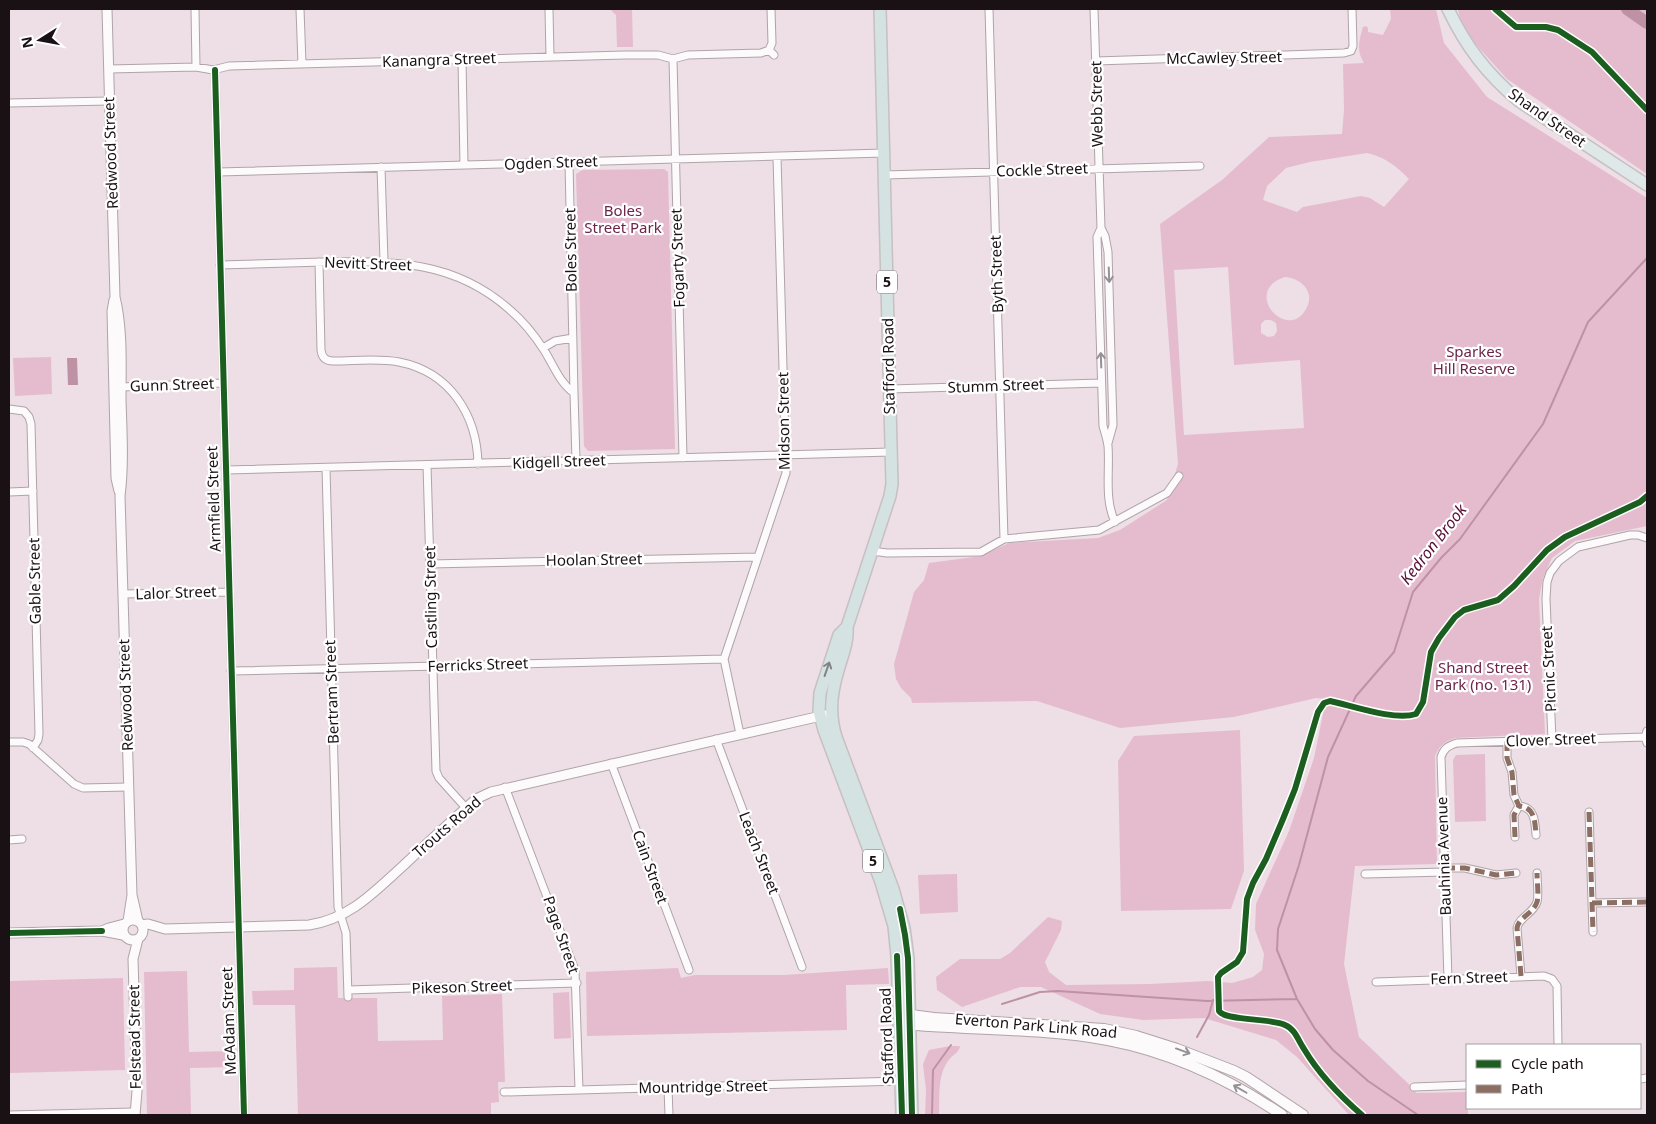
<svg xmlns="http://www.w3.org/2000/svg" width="1656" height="1124" viewBox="0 0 1656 1124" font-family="'Noto Sans',sans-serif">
<rect width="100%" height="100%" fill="#eddfe5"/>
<path fill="#e5bcce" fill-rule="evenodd" d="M610,9H632L633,47H617L616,15Z
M1390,9H1436L1444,43L1487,97L1647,198V526L1575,541L1552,558L1543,578L1539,599L1545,734L1455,738C1444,742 1440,745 1435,756L1437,864L1355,866L1344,964L1359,1037L1414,1089L1416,1093L1467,1092L1468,1115H1349L1297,1057L1276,1040L1204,1018L1143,1020L1100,1014L1041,987H1020L962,1007L937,990L936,977L960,959H1000L1010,953L1048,917L1062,921L1061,930L1045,962L1049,972L1066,985L1150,984L1208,981L1232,983L1253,977L1262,970L1264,954L1255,930L1256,904L1289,831L1314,758L1326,699L1316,698L1234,717L1120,728L1037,701L912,703L911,698L901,688L896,679L894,664L914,592L924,580L929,563L981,556L1009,543L1098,538L1120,530L1167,500L1178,464L1160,224L1222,180L1269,137L1342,134L1344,110L1343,64L1364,63C1356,51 1359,40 1363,27L1366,26L1368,28V32L1383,35L1391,19ZM1367,153C1385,157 1396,166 1409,179L1384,207L1370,198L1361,196L1303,207L1297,212L1263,200L1267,186L1286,168L1310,162ZM1228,267L1234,365L1300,360L1304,428L1184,435L1174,270ZM1285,277C1301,278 1316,292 1306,309C1287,343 1241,291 1285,277ZM1265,320H1271L1276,323L1277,331L1274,336L1268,337L1261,333V324Z
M1458,9H1647V174L1507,79L1462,29Z
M664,169L668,172L675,449L588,451L584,446L576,174L582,170Z
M51,357L52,394L15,396L13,358Z
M1240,730L1244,871L1231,909L1121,911L1118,761L1134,736Z
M1485,754L1486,821L1455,822L1453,760L1456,755Z
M957,874L958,912L920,914L918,875Z
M337,967L338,998H377L378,1041L443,1040L442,996L502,994L505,1082H498L499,1102L491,1103V1115H298L295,1005H253L252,991L294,990V968Z
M678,968L681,978L695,975H784L888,968L889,984L846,985L847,1030L587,1036L586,972Z
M187,971L189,1052L232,1051L233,1067L190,1068L191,1115H147L144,972Z
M123,978L125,1070L9,1073V981Z
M569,992L571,1038L554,1039L553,993Z
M950,1046H960C959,1053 952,1055 948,1061C937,1076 940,1098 939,1115H925L926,1090L923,1064L929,1050Z"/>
<path fill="#bf91a5" d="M67,358H77L78,385H68Z"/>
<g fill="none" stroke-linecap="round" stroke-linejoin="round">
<path stroke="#bf91a5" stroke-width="2" d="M1002,1004L1040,992L1058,991L1207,1001L1297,999
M1197,1037L1209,1015L1213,1000
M932,1115L933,1070L951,1045
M1418,1115L1368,1081L1333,1050L1315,1029L1297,999L1277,950L1278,929L1299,865L1328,757L1356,696L1394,652L1413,592L1441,558L1460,539L1543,424L1588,322L1647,258"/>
<path stroke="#bf91a5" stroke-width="12" d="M1627,9L1647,23"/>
<defs>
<path id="minor" d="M195,9L196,67
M300,9L302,64
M549,9L550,57
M771,9L772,43L769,50L774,55
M989,9L1004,539
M1094,9L1101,228L1097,237L1103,426C1105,433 1107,439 1108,446C1110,470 1104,499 1115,522
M673,59L683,458
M462,60L464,165
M1096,61L1344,53L1351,51L1353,46L1352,9
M109,69L196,67L213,70L229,66L625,55H658L673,59L688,55L761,53L769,50
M215,70L244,1115
M9,103L110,101
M569,162L574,393
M381,167L384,261
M218,172L884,153
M884,175L1200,166
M1101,228L1105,236L1108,252L1113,425L1108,443
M319,262L321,350C322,358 326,361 333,361C355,361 378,358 399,362C450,372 477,415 478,464
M220,265C255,264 289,263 323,262C393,261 454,260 510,310C523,321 535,336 544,350C554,366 559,382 574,393L576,461
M543,348L555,341L573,338
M121,387L223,383
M890,389L1101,383
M9,409L24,411L29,417L31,424L39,734L38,740L33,748
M427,465L436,771L439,778L466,808
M326,468L338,907L346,933L348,997
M226,470L891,452
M9,492L33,491
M872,551L887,553L981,552L1004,539L1099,530L1167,493L1179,476
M430,564L758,557
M123,594L229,592
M231,671L724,659
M1647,731L1645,737L1647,743
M740,734L724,659L786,473L777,157
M716,739L802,967
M1552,740L1546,599L1547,582L1550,573L1559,561L1578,547L1630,535H1638L1647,538
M1507,741V758L1512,772L1514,795L1519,806C1535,807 1535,822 1536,835
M9,742H23L29,744L74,784L83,788L128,787
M611,763L689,970
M505,787L575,970L579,1090
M1589,812L1593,932
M1515,837L1514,815L1519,806
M9,840L22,839
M1445,868H1465L1496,875L1516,873
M1365,874L1445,872
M1592,903L1647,902
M1521,976L1517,928C1519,917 1533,914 1537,902C1539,894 1537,882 1537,873
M1448,979L1441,757C1444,748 1448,746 1457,743L1645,737
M1376,982L1544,976L1552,979L1557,986L1558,1045
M348,990L577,983
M1640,1079L1647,1078
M1414,1087L1467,1085
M668,1088L669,1115
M504,1092L901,1081
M9,1115L134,1112"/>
<path id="tertiary" d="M107,9L115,297C123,330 121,366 121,400C122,432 124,465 120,496L132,895L128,921
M114,300L112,311L116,478L119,491
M132,895L138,921
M123 930a10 10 0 1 1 20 0a10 10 0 1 1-20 0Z
M142,925L148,924L165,929L309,925C350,919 375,891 404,865C424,846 445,827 466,808L476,799L491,792L825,715
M102,931L109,928L124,924
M9,933L102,931L123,935
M135,1115L137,1091L133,959L138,939"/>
<path id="secondary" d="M903,1014L934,1018L1104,1029L1136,1036L1177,1049L1234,1071L1246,1077L1303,1115
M903,1024C970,1030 1042,1028 1108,1040C1171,1052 1229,1079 1282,1115"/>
<path id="primary" d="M1448,9C1466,47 1487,74 1519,101L1647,185"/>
<path id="trunk" d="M880,9L892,484L890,496L847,627C848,640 844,651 840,664C832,689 828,711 836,737L893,889L904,928L908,958L912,1115
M847,627L839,635L820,693L819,711L824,730L881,882L894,926L897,956L902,1115"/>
</defs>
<use href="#minor" stroke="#afa4a8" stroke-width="9"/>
<use href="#tertiary" stroke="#afa4a8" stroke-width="11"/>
<use href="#secondary" stroke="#afa4a8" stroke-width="12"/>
<use href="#primary" stroke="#c6c0c2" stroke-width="14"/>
<use href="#trunk" stroke="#c6c0c2" stroke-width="14"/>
<use href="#minor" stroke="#fcfafb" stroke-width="7"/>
<use href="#tertiary" stroke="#fcfafb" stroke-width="9"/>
<use href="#secondary" stroke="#fcfafb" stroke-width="10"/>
<use href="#primary" stroke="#dfe8e8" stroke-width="11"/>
<use href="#trunk" stroke="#d5e2e2" stroke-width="11"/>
<path stroke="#8d6e63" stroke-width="5" stroke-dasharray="10 5" stroke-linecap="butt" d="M1507,741V758L1512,772L1514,795L1519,806C1535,807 1535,822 1536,835
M1589,812L1593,932
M1515,837L1514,815L1519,806
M1445,868H1465L1496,875L1516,873
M1592,903L1647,902
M1521,976L1517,928C1519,917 1533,914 1537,902C1539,894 1537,882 1537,873"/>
<defs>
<path id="cycleway" d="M1495,9L1516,27H1546L1558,30L1592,52L1647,110
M215,70L244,1115
M900,909L905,935L908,958L912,1115
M9,933L102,931
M897,956L902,1115
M1362,1115C1340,1096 1319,1074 1304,1049C1298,1040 1295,1029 1285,1025C1271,1018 1225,1021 1219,1011L1218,977L1221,973L1237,962L1243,952L1247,899L1253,883L1266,859L1283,819L1295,789L1318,712L1324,703L1330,701C1353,706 1395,721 1416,714L1423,702L1431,652L1439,638L1455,617L1464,610L1498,600L1514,586L1547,550L1565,537L1640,502L1647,496"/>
</defs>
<use href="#cycleway" stroke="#fff" stroke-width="9"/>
<use href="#cycleway" stroke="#1b5e20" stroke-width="6"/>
</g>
<defs><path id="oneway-shaft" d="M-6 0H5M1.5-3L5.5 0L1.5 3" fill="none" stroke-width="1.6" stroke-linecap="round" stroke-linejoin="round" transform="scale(1.25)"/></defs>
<g stroke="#969194">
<use href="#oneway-shaft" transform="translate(1109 275) rotate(88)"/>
<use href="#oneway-shaft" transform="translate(1101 360) rotate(-92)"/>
<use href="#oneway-shaft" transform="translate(1183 1051) rotate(20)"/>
<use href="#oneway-shaft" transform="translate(1240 1089) rotate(-150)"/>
</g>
<use stroke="#818486" href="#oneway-shaft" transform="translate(827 669) rotate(-71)"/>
<g text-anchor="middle" stroke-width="4.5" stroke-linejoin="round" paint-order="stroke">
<g fill="#fff" stroke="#5f585b" stroke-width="1">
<rect x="877" y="270.5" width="20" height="23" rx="4"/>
<rect x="863" y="849.5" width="20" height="23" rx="4"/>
</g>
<g font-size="14" font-weight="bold" fill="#1a1115">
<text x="887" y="287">5</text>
<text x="873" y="866">5</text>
</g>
<g font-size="15" fill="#1a1115" stroke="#fff">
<text transform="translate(1224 58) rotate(-1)" y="5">McCawley Street</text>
<text transform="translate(439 60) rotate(-2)" y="5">Kanangra Street</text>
<text transform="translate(1097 104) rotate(-91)" y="5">Webb Street</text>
<text transform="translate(1547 118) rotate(35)" y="5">Shand Street</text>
<text transform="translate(111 153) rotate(-92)" y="5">Redwood Street</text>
<text transform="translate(551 163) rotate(-2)" y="5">Ogden Street</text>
<text transform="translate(1042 170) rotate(-2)" y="5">Cockle Street</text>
<text transform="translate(571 250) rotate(-91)" y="5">Boles Street</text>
<text transform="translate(678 258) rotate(-92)" y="5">Fogarty Street</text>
<text transform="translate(368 264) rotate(2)" y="5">Nevitt Street</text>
<text transform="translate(997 274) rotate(-92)" y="5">Byth Street</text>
<text transform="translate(889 366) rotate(-91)" y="5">Stafford Road</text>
<text transform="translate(172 385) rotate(-2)" y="5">Gunn Street</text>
<text transform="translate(996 386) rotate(-2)" y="5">Stumm Street</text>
<text transform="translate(784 421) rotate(-91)" y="5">Midson Street</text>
<text transform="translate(559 462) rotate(-2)" y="5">Kidgell Street</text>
<text transform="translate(214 499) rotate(-92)" y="5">Armfield Street</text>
<text transform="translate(594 560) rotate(-1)" y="5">Hoolan Street</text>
<text transform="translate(35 581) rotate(-91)" y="5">Gable Street</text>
<text transform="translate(176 593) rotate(-2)" y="5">Lalor Street</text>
<text transform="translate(431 597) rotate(-91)" y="5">Castling Street</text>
<text transform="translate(478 665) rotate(-2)" y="5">Ferricks Street</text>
<text transform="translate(1549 669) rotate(-93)" y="5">Picnic Street</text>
<text transform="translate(332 692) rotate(-92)" y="5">Bertram Street</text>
<text transform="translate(126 695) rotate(-92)" y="5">Redwood Street</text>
<text transform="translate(1551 740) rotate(-2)" y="5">Clover Street</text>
<text transform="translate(447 827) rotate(-41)" y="5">Trouts Road</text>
<text transform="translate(759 853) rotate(69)" y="5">Leach Street</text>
<text transform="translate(1444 856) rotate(-92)" y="5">Bauhinia Avenue</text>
<text transform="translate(650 867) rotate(70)" y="5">Cain Street</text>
<text transform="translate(561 935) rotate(71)" y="5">Page Street</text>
<text transform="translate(1469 978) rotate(-2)" y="5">Fern Street</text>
<text transform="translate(462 987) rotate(-2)" y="5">Pikeson Street</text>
<text transform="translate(229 1021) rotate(-92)" y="5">McAdam Street</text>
<text transform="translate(1036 1026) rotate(5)" y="5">Everton Park Link Road</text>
<text transform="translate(887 1036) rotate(-92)" y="5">Stafford Road</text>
<text transform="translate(135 1037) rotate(-91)" y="5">Felstead Street</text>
<text transform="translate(703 1087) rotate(-1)" y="5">Mountridge Street</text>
</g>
<g font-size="15" fill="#6d2449" stroke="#fff">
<text x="623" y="216">Boles<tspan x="623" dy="17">Street Park</tspan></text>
<text x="1474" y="357">Sparkes<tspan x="1474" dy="17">Hill Reserve</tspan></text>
<text x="1483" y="673">Shand Street<tspan x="1483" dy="17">Park (no. 131)</tspan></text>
</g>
<g font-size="16" font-style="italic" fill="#591038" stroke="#fff">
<text transform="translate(1433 544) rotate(-52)" y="6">Kedron Brook</text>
</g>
</g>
<rect width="1656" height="1124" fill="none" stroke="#1a1115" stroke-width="20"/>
<rect x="1466" y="1044" width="175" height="65" fill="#ffffff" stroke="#a3a0a1"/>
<rect x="1476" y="1060" width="25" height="8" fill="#1b5e20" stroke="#a3a0a1"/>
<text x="1511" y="1069" font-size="15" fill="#1a1115">Cycle path</text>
<rect x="1476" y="1085" width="25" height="8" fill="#8d6e63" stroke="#a3a0a1"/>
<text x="1511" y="1094" font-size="15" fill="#1a1115">Path</text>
<g transform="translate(40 40) rotate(259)" stroke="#ffffff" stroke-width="4" paint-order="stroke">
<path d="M0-4L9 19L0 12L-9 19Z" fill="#1a1115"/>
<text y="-8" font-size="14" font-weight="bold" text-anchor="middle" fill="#1a1115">N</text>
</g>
</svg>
